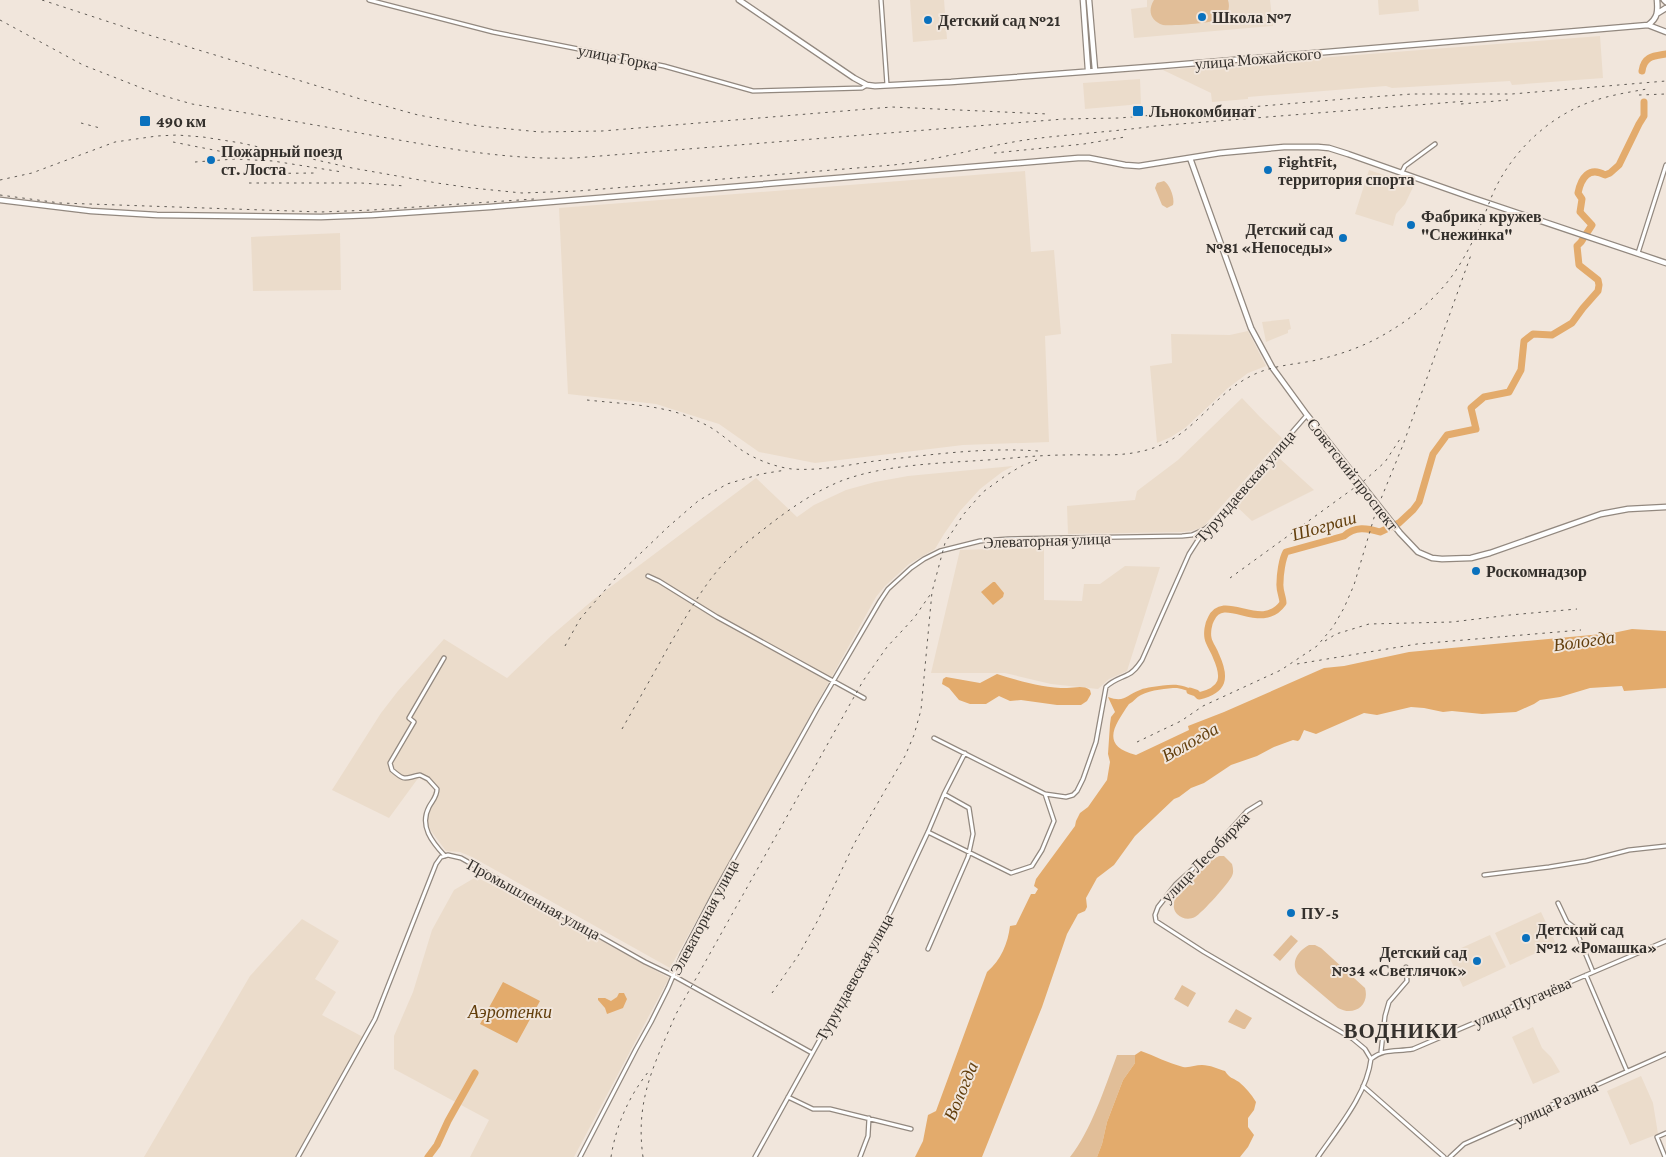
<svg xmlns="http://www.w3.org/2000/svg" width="1666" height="1157" viewBox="0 0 1666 1157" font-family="'Crimson Pro',serif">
<rect width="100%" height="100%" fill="#f1e6dc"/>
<path fill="#ebdccb" d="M910,0H944L947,39L913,42Z
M1147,0H1270L1273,26L1134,38L1131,9L1147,7Z
M1378,0H1418L1419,11L1379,15Z
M1600,36L1603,78L1512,85L1510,81L1392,88L1386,86L1248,97V99L1212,102L1211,93L1163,70Z
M1140,79L1141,104L1085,109L1083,83Z
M1369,170L1414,185L1405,204L1396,214L1393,226L1355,214Z
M1025,171L1031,252L1054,250L1061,334L1045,336L1049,442L963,445L815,463L759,452L719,424L656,404L568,394L559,208Z
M340,233L341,290L253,291L251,237Z
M1289,319L1291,329L1288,330V333L1266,342L1262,322Z
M1248,331L1266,366L1248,373L1228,388L1185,428L1171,437L1157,443L1150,366L1172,363L1171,334L1230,335Z
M1242,398L1260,417L1282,438L1203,527L1191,531L1182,532L1068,534L1067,506L1135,500L1137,491L1178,460Z
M1278,457L1314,490L1252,521L1234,504Z
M1013,466L1002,472L980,489L960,511L944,534L935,549L909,564L885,586L876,597L670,968L472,857L460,852L446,851L423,820L427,807L435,789L419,777L389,818L332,790L381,713L398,691L444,639L507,678L551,636L593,600L756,478L797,517L814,505L846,490L875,482L908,476Z
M1044,547V600L1082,601L1084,584H1100L1125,566L1160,567L1127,671L1109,679L1098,689L1051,684L1005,673H931L960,550Z
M476,877L496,887L509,890L669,978L574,1157H470L489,1120L394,1069V1036L413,992L432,930L454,890Z
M1541,912L1556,944L1510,965L1495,933Z
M302,919L339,941L315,979L336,992L322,1015L363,1037L295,1157H144L250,976Z
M1490,935L1506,967L1463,987L1448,954Z
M1533,1027L1542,1048L1551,1057L1560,1072L1533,1084L1512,1037Z
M1641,1076L1653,1103L1658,1134L1630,1145L1607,1091Z"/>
<path fill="#e1be98" d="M1154,0H1228C1230,7 1229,13 1223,18C1216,23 1174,26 1163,25C1151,21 1147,11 1154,0Z
M1164,181C1170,185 1175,198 1173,205L1167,208L1162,205L1155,188L1157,183Z
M1219,856H1224L1232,864C1233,868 1234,872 1232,876C1229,883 1202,913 1195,917C1189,920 1182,919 1177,914C1173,909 1173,905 1175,899L1206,863Z
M1291,935L1298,941L1280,961L1273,955Z
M1309,945H1315L1321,948L1365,988C1370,1005 1354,1017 1338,1008L1298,974C1290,962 1298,951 1309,945Z
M1182,985L1196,993L1188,1007L1174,999Z
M1236,1009L1252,1018L1245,1029H1243L1228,1022Z
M1117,1055H1135V1063L1123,1080L1107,1122L1102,1144L1097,1157H1070C1091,1131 1105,1087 1117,1055Z"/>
<path fill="#e3ab6c" d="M993,582H995L1004,593L1003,597L993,605L981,592Z
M1632,629L1666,631V688L1624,691L1622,686L1590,688L1560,697L1540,700L1534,704L1516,712L1482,714L1452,711L1443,712L1424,708L1411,707L1377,715L1364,713L1316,734L1304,730L1300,739L1298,741L1293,740L1274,747L1257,756L1231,765L1204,783L1191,788L1179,797L1174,799L1135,836L1114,865L1097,878L1086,898L1087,907L1085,911L1078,914L1067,934L1042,1007L982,1157H915L923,1141L928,1115L936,1111L987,972C1001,960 1008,943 1010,926L1016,925L1031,894H1035L1038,889L1034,886L1036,879L1075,826L1076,821L1080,813L1088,807L1107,780L1110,762L1108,754L1110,724L1111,717L1115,712L1108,697C1125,703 1126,695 1140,690C1144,688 1147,688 1152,687C1168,685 1182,681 1196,693C1190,692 1183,689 1177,688C1167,688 1151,690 1141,695C1136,697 1134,702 1129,704C1114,726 1100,746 1136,755L1189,730L1188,726L1224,712L1324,668L1344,666L1409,652L1613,633Z
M997,674C1019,681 1044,688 1067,688C1075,688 1083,685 1090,690L1091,694L1087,701L1081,705H1057L1021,700L1010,701L999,696L986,704H970L959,700L949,688L942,684L943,679L946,677L980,683Z
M503,982L540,1001L517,1043L480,1024Z
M619,993H624L627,999L623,1008L607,1014L605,1008L598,1000V998H605L611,1001L617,997Z
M1141,1051C1155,1056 1168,1063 1183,1067C1190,1068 1195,1065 1202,1065C1210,1065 1218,1069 1225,1071C1229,1078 1233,1078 1239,1082C1246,1088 1251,1094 1256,1102L1254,1110L1248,1118V1127L1254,1135L1248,1147L1240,1157H1097L1102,1144L1107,1122L1123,1080L1135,1063V1055Z"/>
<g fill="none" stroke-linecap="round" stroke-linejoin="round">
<path stroke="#e3ab6c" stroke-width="7" d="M1642,71C1644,56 1654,56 1666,54
M1190,691L1196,693L1199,696C1224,690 1226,678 1216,656C1214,650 1209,644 1208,638C1207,633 1208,624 1211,619C1224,591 1261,634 1283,603C1283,597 1279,590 1280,583C1280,575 1282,559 1286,552L1344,536C1355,526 1367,528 1380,532L1399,523L1413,510L1419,502L1433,454L1447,435L1476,429L1471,408L1484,397L1509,392L1521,370L1524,341L1533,334L1552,335L1572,323L1583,308L1598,291L1599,285L1598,280L1579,265L1577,246L1581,242L1592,225L1580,212L1582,199L1578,193C1581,178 1589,166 1605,175L1610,173L1619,165L1639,124L1644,116V102
M428,1157L437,1145L448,1121L475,1073"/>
<defs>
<path id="street" d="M369,0L493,32L664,66L753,91L862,88L867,85
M881,0L887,85
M1402,172L1405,166L1435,144
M1638,253L1666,165
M648,576L659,581L717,617L864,698
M444,658L409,718L414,722L390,763L392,770C406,782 404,778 420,775L428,779L437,789C437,797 432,801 429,807C419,826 432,842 445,856
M934,738L1045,794L1066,797L1073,795L1077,791L1083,779L1096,742L1106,687C1113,680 1119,679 1127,675C1134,672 1138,666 1142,660L1189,554L1205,529L1213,523L1307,415
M1260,803L1247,811L1206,857L1176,884L1158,907L1155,915L1156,921L1204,952L1353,1039L1365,1049L1371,1059
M928,832L1011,873L1032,866L1042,850L1054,821L1045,794
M1484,875L1549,867L1586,861L1629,850L1666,846
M1558,903L1567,922L1575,928L1593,972
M928,949L968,857L973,834L969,808L944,794
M1586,975L1627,1071
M1381,1052L1385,1016L1389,1002L1407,981L1406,967
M1363,1086L1444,1157
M788,1097L813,1109H830L911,1129
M298,1157L375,1019L436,864L441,857L448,855L461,858L645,962L672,975L812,1053
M580,1157L636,1049L651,1022L668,988L682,955L715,892L817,709L880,601L888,589L911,568L924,559L940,551L980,541L1008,539L1182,536L1192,535L1205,529
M755,1157L891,911L928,832L944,794L965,753
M860,1157L868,1136L869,1118
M1318,1157C1338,1128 1367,1094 1371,1059C1384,1048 1397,1052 1413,1049L1666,941
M1450,1157L1464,1144L1666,1054
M1665,1157L1657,1137L1666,1133"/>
<path id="secondary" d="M739,0L854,78L867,85L875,86L951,82L1161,66L1648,25L1666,32
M1083,0L1088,70
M1089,0L1095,70
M1664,0L1666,2
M1658,13L1666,8
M1648,25C1658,18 1658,11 1657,0
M1190,158L1251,328L1272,367L1307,415L1400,533L1418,552L1432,558L1442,559L1471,558L1490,553L1601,514L1628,509L1666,507
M0,200L91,211L157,215L321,217L372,215L490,207L1078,158H1089L1125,165L1139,166L1220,153L1284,147H1318L1329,148L1348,154L1470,197L1666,263"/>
</defs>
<use href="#street" stroke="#92887f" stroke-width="5.5"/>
<use href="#secondary" stroke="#92887f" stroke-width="7"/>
<use href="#street" stroke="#fff" stroke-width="3"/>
<use href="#secondary" stroke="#fff" stroke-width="4.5"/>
<path stroke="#5f5a54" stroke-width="1" stroke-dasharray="2.5 5" stroke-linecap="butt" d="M42,0L149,35L367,101L418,115L479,126L540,132L602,131L892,107L1048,114
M0,20L83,65L157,94L192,104C254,114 315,125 376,136C445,148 505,160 575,158L1064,119L1119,118L1357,98L1412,94H1512L1666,81
M1639,95L1666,94
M1461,104L1508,100
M81,123L100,128
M173,142L239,155
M994,153L1084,144L1125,137
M195,162L235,159L273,161L342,172
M221,174L316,173
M0,180L32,173L115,142L157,136L177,135L203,137L241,143L352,168L437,183L472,188L522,193L578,191L893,165C938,160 981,147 1025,140C1068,134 1112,132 1155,126L1467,101
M249,183H361L406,186
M0,195L60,203L321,212L372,210L534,199
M587,400C614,403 641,404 667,410C678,412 691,418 702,423C716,429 727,440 740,449C754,459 775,467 792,469C820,471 848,465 875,461C929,455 984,447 1038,451
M1230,578L1365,480L1385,462L1400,439
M1325,641L1336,634L1369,624L1452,622L1510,615L1577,609
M565,646L580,619L619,574L668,527L698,501L727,484L761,474L786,470
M1297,664L1417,644L1581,630
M622,729C638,701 654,673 670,644C686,617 702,587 724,563C737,549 754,537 769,525C791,508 814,492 841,481C888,463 951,463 1001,459C1023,457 1045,455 1066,455C1090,454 1114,457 1138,452C1192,442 1206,400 1249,377C1269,366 1290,365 1312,361C1340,355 1366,346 1390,331C1417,315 1444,291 1460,264C1468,251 1475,237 1481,224C1486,212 1490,199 1496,187C1513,153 1543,123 1578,107C1599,97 1624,93 1647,89
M1137,742L1181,721L1203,706L1281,670L1317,646L1333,627L1344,608L1354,585L1376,511L1403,445L1472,252
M772,993L798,956L818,920L854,844L905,756L914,735L921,710L932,592L945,543L963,515L983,492L1005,476L1023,465L1037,460
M611,1157C616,1125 629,1096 649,1071
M643,1157C635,1100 654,1065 676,1014L863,681L887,647L914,618L932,592"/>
</g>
<g fill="#0a71bd" stroke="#f1e6dc" stroke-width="2">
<circle cx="1202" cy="17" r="5"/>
<circle cx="928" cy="20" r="5"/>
<rect x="1132" y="105" width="12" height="12" rx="2.5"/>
<rect x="139" y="115" width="12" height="12" rx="2.5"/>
<circle cx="211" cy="160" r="5"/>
<circle cx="1268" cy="170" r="5"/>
<circle cx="1411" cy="225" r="5"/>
<circle cx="1343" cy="238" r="5"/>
<circle cx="1476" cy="571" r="5"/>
<circle cx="1291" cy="913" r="5"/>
<circle cx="1526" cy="938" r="5"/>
<circle cx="1477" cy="961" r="5"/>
</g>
<g text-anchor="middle" stroke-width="4" stroke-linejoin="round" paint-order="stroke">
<g font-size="16" font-weight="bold" fill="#34302c" stroke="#f1e6dc" text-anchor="start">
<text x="1212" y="23">Школа №7</text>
<text x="938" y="26">Детский сад №21</text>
<text x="1149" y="117">Льнокомбинат</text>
<text x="156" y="127">490 км</text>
<text x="221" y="157">Пожарный поезд<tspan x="221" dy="18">ст. Лоста</tspan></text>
<text x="1278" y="167">FightFit,<tspan x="1278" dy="18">территория спорта</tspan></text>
<text x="1421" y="222">Фабрика кружев<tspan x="1421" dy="18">"Снежинка"</tspan></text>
<text x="1333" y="235" text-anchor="end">Детский сад<tspan x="1333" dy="18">№81 «Непоседы»</tspan></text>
<text x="1486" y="577">Роскомнадзор</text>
<text x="1301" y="919">ПУ-5</text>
<text x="1536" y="935">Детский сад<tspan x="1536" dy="18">№12 «Ромашка»</tspan></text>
<text x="1467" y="958" text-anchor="end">Детский сад<tspan x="1467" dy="18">№34 «Светлячок»</tspan></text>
</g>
<g font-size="16" fill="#34302c" stroke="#f1e6dc">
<text transform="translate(618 57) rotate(11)" y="6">улица Горка</text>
<text transform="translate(1258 58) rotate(-5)" y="6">улица Можайского</text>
<text transform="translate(1353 474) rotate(52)" y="6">Советский проспект</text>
<text transform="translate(1245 486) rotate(-49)" y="6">Турундаевская улица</text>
<text transform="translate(1047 540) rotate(-2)" y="6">Элеваторная улица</text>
<text transform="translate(1205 857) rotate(-46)" y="6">улица Лесобиржа</text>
<text transform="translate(534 899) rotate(29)" y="6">Промышленная улица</text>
<text transform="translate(704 917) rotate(-62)" y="6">Элеваторная улица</text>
<text transform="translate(854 977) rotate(-61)" y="6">Турундаевская улица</text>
<text transform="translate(1522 1002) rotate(-23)" y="6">улица Пугачёва</text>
<text transform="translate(1556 1103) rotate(-24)" y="6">улица Разина</text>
</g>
<g font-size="18" font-style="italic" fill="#633f0d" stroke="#f1e6dc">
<text transform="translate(1324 526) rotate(-16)" y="6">Шограш</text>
<text transform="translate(1584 641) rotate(-8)" y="6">Вологда</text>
<text transform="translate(1190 742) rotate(-29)" y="6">Вологда</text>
<text x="510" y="1018">Аэротенки</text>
<text transform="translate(961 1091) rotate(-67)" y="6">Вологда</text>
</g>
<g font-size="21" font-weight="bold" letter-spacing="1" fill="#34302c" stroke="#f1e6dc">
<text x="1401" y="1038">ВОДНИКИ</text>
</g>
</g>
</svg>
